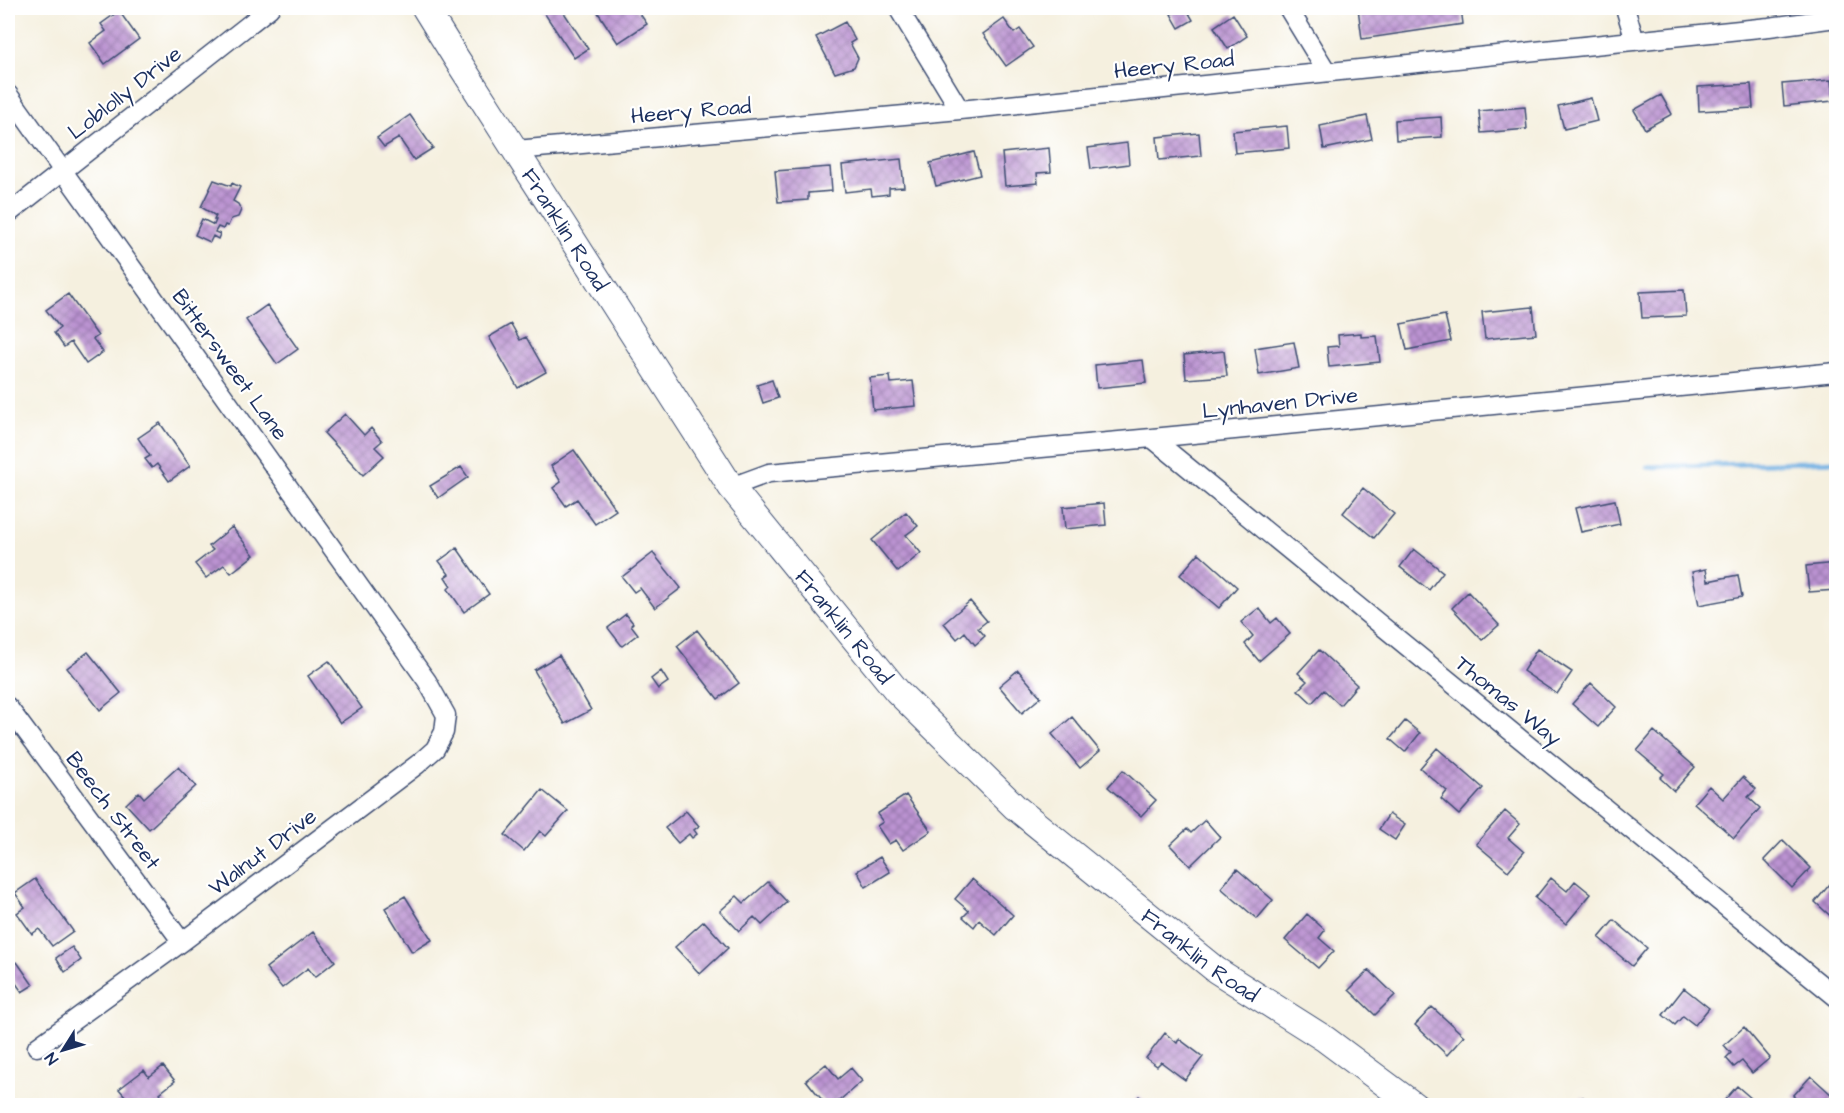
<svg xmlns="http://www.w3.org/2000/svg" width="1844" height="1113" viewBox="0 0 1844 1113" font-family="'Architects Daughter',sans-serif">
<defs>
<pattern id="building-cross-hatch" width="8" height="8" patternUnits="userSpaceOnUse" patternTransform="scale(1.5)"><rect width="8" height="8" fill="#bb93d1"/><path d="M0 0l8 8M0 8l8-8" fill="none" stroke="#9778ad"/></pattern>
</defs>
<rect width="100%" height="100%" fill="#fff"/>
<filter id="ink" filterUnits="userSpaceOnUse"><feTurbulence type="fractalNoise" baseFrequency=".0167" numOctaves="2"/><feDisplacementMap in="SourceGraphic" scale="12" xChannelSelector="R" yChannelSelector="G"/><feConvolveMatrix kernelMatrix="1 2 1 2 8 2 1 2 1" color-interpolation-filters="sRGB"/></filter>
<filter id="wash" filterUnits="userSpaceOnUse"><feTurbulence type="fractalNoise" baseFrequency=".008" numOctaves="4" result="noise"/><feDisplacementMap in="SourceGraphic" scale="24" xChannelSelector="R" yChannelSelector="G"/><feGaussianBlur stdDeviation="1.35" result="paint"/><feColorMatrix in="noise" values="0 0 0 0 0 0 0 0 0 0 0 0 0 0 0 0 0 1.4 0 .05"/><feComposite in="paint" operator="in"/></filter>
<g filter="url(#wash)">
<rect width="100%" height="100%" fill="#f5f0df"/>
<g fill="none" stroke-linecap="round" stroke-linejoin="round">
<path stroke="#6eafe2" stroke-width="5" d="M1648,467L1836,461"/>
</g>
<g id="blocks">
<path fill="url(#building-cross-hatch)" d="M541,8H561L588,49L574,58Z
M603,8H636L647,24L618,43L597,11Z
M1183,8H1186L1193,20L1179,28L1171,14Z
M1358,8H1461L1463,24L1362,39Z
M119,11L139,39L105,64L90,43L106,31L101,24Z
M1233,14L1247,36L1228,49L1214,27Z
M1004,19L1014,33L1020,29L1033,47L1006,66L983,34Z
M845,22L855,40L850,43L858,58L854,67L835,73L816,37Z
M1831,80L1833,101L1784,106L1782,84Z
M1751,84L1753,108L1699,111L1698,87Z
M1661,95L1672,114L1645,129L1634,110Z
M1591,98L1597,121L1564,129L1558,106Z
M1525,107L1527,129L1481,133L1479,111Z
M410,115L433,148L414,160L399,138L384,147L377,138Z
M1367,116L1372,139L1324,149L1320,126Z
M1441,117L1442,137L1396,140L1395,120Z
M1287,126L1289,148L1235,153L1233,131Z
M1199,133L1201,156L1159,160L1157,137Z
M1127,143L1129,164L1091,169L1088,148Z
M1049,148L1051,172L1037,173L1038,183L1005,186L1002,153Z
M974,152L980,175L936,186L930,163Z
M901,159L904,187L889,188V194L872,196L871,189L845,192L842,165Z
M830,167L832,191L808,193V200L778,202L775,171Z
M214,180L231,186L232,183L240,187L233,201L238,204L241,210L238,217L231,219L228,226L225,225L223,229L218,227L215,232L220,234L218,239L213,236L210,242L195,235L202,219L214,225L216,220H214L216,216L201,207Z
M1684,290L1686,316L1642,318L1640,292Z
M68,294L98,336L93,339L103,352L86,364L71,342L64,347L54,333L60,328L46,310Z
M267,305L298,349L277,364L246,320Z
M1533,307L1536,334L1485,339L1482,312Z
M1445,315L1451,341L1407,350L1401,324Z
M511,324L520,340L526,337L546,372L518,388L489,337Z
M1361,333V337L1377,336L1380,362L1329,367L1327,347L1339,346L1338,335Z
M1294,342L1299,368L1259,375L1255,348Z
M1224,351L1227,376L1186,379L1184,355Z
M1143,360L1146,383L1097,388L1095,365Z
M890,376L891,383L913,381L916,406L873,410L870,378Z
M772,380L778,398L763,403L757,385Z
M345,414L364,435L371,428L382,441L375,447L384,456L363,475L324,433Z
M160,423L190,466L169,481L157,464L152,468L145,459L150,456L138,438Z
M574,450L616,510L595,524L577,499L566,506L553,488L561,482L551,466Z
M461,467L468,477L438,498L430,486Z
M1363,488L1394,514L1374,538L1343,513Z
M1615,500L1620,524L1581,532L1575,508Z
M1104,503L1106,525L1065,529L1063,507Z
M906,512L918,526L906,535L921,553L898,572L872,540Z
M232,527L254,555L231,573L224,565L206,578L195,564L213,550L209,546Z
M457,548L489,594L464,612L448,589L451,586L445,577L449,574L439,561Z
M1414,549L1443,572L1429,590L1400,567Z
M653,553L681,588L655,608L640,588L634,592L622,577Z
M1199,553L1237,587L1219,608L1180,575Z
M1836,563V590L1809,592L1806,566Z
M1706,569L1708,581L1738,575L1742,597L1699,605L1692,572Z
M1468,592L1499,625L1482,640L1452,608Z
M970,601L987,621L978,628L985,636L975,645L965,632L957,639L944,623Z
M1259,608L1271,623L1277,618L1290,634L1259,661L1245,644L1253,636L1241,622Z
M626,614L633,623L631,625L638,634L622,646L608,628Z
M697,630L739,683L718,699L677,646Z
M1537,649L1572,672L1557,694L1523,671Z
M1319,650L1357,685L1340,705L1324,690L1312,703L1298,690L1307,681L1298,673Z
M88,652L121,693L100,710L67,668Z
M559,655L591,710L565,724L534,670Z
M329,661L362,708L340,723L308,676Z
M1018,670L1041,697L1022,713L999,686Z
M661,671L668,682L658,689L651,679Z
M1591,683L1616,707L1598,727L1572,704Z
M1072,717L1100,751L1080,768L1052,734Z
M1405,721L1420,733L1405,752L1390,739Z
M1654,731L1695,767L1674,791L1660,778L1664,774L1637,751Z
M1437,748L1483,788L1459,815L1441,799L1447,791L1420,768Z
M178,767L196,786L149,829L126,804L139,792L144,798Z
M1123,770L1156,800L1141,816L1108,787Z
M1743,777L1756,789L1748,797L1760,808L1734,838L1694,803L1709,786L1723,799Z
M542,790L568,811L546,836L540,831L524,851L505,835Z
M906,795L931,831L903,850L896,840L889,844L877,826L883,822L877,814Z
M686,811L699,826L694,830L697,834L692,838L689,834L678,843L665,828Z
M1505,811L1520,824L1508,838L1524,852L1508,871L1476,844Z
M1389,814L1405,825L1395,840L1379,829Z
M1205,820L1220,837L1190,866L1170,845L1187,829L1191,833Z
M1783,840L1811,868L1792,888L1764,860Z
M880,857L890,872L866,887L857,871Z
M1237,869L1273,900L1257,919L1221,888Z
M1551,878L1567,891L1575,881L1591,894L1566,924L1535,898Z
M35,879L73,931L52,946L39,929L32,934L17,913L25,907L15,893Z
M972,879L1013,915L996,935L979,920L974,927L963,917L969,911L955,899Z
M768,882L787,902L762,925L754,917L739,931L720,911L737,896L744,903Z
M1830,884L1836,889V921L1815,902Z
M405,896L432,940L412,952L385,908Z
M1307,914L1325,930L1319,938L1334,951L1318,968L1285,940Z
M1614,920L1647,948L1632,966L1599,938Z
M704,921L728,948L700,974L675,947Z
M313,932L335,961L315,977L308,968L282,988L266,968Z
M72,947L81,960L65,972L56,958Z
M17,962L33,985L22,992L8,972V968Z
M1369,970L1395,995L1375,1015L1349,990Z
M1684,988L1709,1008L1695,1025L1683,1016L1675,1025L1663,1015Z
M1432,1007L1464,1036L1447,1055L1415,1025Z
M1744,1027L1770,1058L1752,1073L1742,1061L1734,1067L1726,1058L1731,1053L1724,1045Z
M1165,1033L1177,1043L1179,1039L1203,1057L1185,1080L1161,1062L1157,1066L1146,1058Z
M826,1064L838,1079L851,1068L862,1081L833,1106H827L806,1080Z
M163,1066L175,1081L160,1093L169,1106H120L117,1102L125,1096L119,1089L144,1070L149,1077Z
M1811,1076L1834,1097L1830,1101L1836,1106H1799L1801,1103L1793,1096Z
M1737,1086L1752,1099L1746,1106H1724L1721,1104Z
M1139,1096L1150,1106H1130Z
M1583,1097L1594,1106H1576Z"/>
</g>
</g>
<g filter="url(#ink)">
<use href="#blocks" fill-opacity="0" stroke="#3c4c71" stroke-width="1.5"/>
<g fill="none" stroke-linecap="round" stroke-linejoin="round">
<defs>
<path id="street" d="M898,8L960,110
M1288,8L1327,72
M1625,8L1635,41
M8,94L427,681L446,715L444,732L435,749L418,764L182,942L37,1047
M516,150L960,110L1769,27L1836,18
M8,214L270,8
M1152,438L1836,997
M731,487L769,473L1152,438L1836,372
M8,707L182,942"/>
<g id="secondary">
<path id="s1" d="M425,8L456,58L731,487L897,691L1015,807L1216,970L1325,1039L1415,1106"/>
</g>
</defs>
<use href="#street" stroke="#3c4c71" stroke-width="21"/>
<use href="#secondary" stroke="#3c4c71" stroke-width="28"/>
<use href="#street" stroke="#fff" stroke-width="18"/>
<use href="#secondary" stroke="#fff" stroke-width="26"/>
</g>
</g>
<g text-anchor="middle" stroke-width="4.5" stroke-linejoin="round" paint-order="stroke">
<g font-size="22" fill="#1b2f5e" stroke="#fff">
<text transform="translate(1174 64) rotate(-6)" y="8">Heery Road</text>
<text transform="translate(124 92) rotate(-38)" y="8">Loblolly Drive</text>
<text transform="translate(691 110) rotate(-5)" y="8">Heery Road</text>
<text dy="8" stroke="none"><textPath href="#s1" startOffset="262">Franklin Road</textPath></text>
<text transform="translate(231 364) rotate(54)" y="8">Bittersweet Lane</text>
<text transform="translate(1280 402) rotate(-6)" y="8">Lynhaven Drive</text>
<text dy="8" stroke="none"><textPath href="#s1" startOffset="748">Franklin Road</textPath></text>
<text transform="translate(1509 700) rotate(39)" y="8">Thomas Way</text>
<text transform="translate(114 810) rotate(53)" y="8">Beech Street</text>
<text transform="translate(262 851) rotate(-37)" y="8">Walnut Drive</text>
<text dy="8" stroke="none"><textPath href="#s1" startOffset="1234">Franklin Road</textPath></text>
</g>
</g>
<rect width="1844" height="1113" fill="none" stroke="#fff" stroke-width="30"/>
<g transform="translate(63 1050) rotate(233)" stroke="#ffffff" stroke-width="4.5" paint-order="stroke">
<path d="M0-4.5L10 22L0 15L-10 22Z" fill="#1b2f5e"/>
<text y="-9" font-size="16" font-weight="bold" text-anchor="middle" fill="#1b2f5e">N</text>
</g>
</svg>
